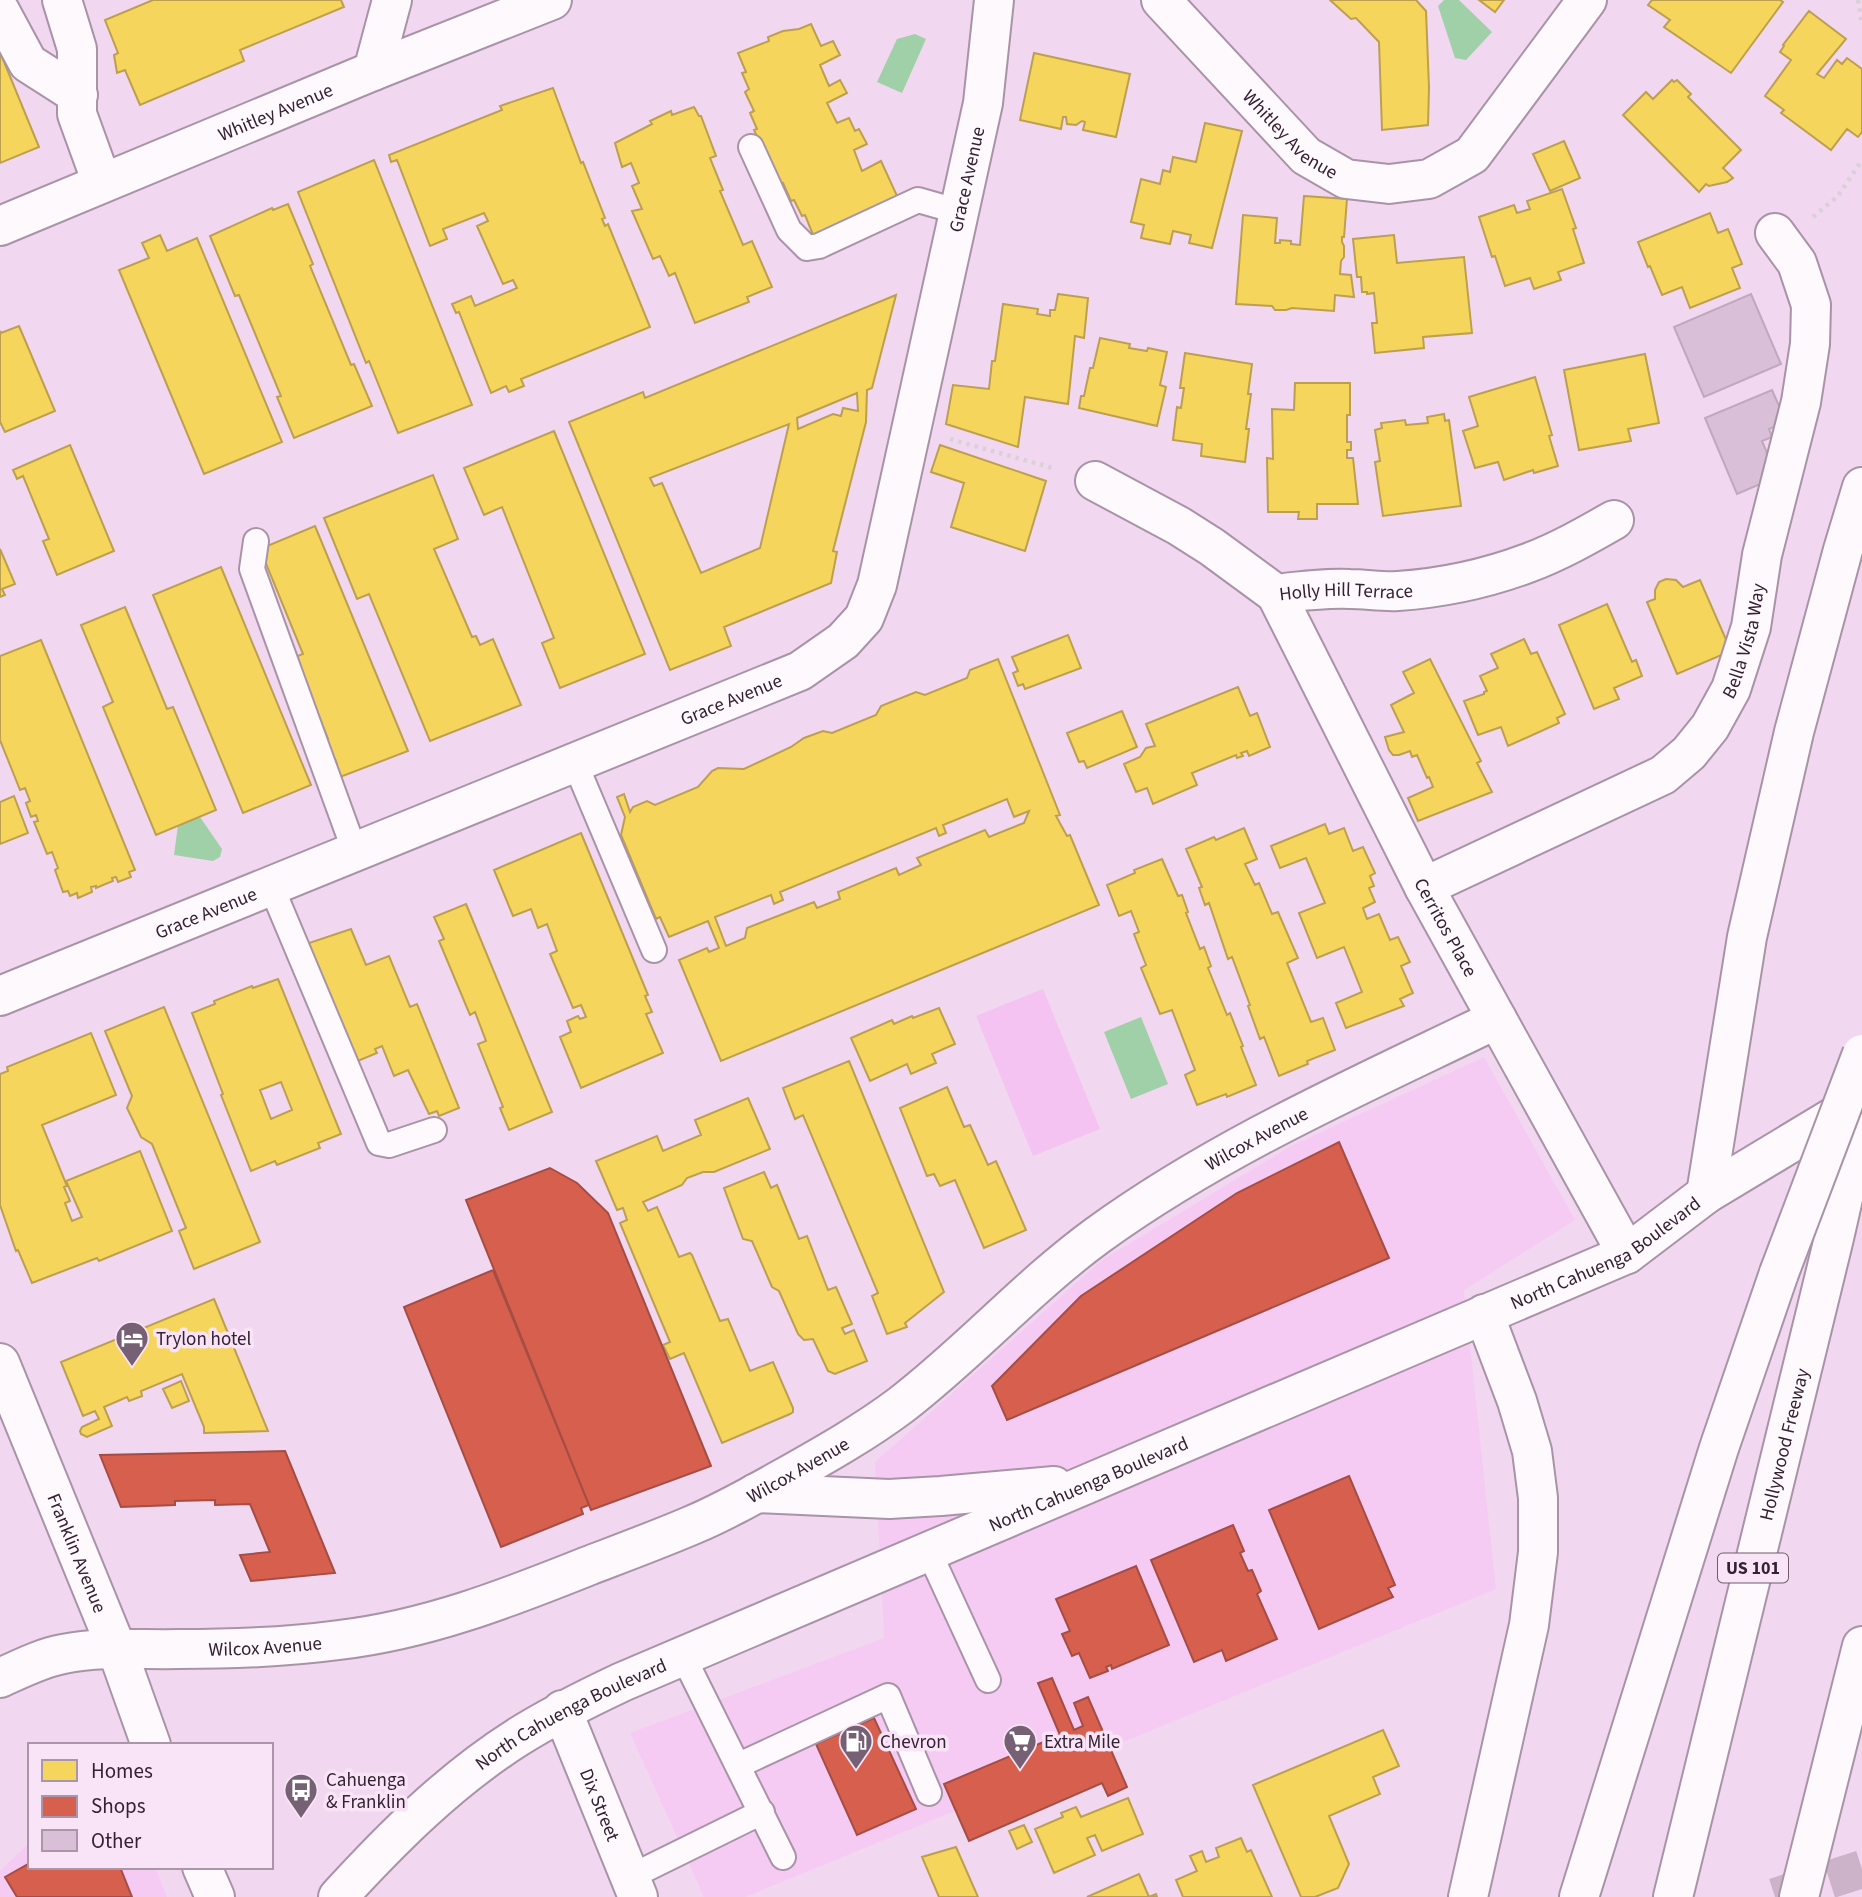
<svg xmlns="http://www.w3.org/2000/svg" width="1862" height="1897" viewBox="0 0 1862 1897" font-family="'Source Sans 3',sans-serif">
<rect width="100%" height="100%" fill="#f2d7f0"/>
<path fill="#f6cbf3" d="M1484,1057L1575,1220L1464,1290L1496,1589L745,1897H704L630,1733L884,1638L875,1462L1102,1260L1291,1146Z
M30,1842V1867H155L167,1897H0V1871Z"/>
<path fill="#f4c3f1" d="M1043,989L1100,1129L1033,1156L976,1016Z"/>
<path fill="#9fd0a8" d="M1444,0H1459L1492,32L1466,60L1455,58L1438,6Z
M915,34L926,39L902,93L877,82L897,39Z
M200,817L222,849L220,857L213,861L174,855L178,825Z
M1141,1017L1168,1084L1131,1099L1104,1032Z"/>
<path fill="#f6d55c" stroke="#bc9f4f" stroke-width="2" fill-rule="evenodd" d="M153,0H341L344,7L240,50L244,61L140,105L125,70L117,73L114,55L118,53L105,20Z
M1330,0H1416L1426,11L1429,88L1428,125L1382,130L1379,42L1356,18L1351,19Z
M1479,0H1504L1495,12Z
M1652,0H1780L1783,2L1731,73L1664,27L1670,20L1648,5Z
M1809,11L1846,39L1817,74L1824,78L1837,60L1842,64L1847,58L1862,69V132L1858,137L1847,129L1831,150L1781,113L1784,110L1765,96L1791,60L1780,52L1784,46L1783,45Z
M811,24L821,46L833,41L840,55L820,65L829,86L840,80L847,93L827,103L837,123L849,118L855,131L859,129L867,144L854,150L862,171L881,161L898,198L816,242L805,215L802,216L794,200L791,201L783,183L779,184L754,130L757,129L750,113L754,111L745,92L749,89L742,73L746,72L738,53L769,41L768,37L783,31L799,29Z
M0,52L39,147L0,163Z
M1034,53L1130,74L1116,137L1083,130L1085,122L1082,121L1076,125L1067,124L1066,117H1063L1061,129L1020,120Z
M1672,80L1674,82L1677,80L1691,94L1688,97L1741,150L1723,168L1733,178L1727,182L1709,186L1706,184L1699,192L1623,115L1646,92L1653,99Z
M553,88L581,163L583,162L605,218L602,219L605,226L608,224L650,327L521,379L524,386L509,392L506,386L491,393L459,312L456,313L452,304L471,296L475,306L517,288L513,280L503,284L477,226L488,221L484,213L443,229L447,239L430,246L397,160L391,162L389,155L502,110L500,106Z
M694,107L699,116H701L716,156L710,158L723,190L720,191L743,245L752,241L772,287L747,297L749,302L695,323L675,273L669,276L660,256L653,259L632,211L642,209L632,186L639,183L631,163L622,167L615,143L652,124L650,121L671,111L672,115Z
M1205,123L1242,131L1212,248L1189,243L1191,235L1173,231L1170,244L1141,238L1144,225L1131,222L1141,179L1160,184L1163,170L1170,172L1173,157L1196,162Z
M1564,141L1580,178L1550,191L1533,154Z
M374,160L472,405L398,433L369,361L366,363L298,192Z
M1562,189L1576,228L1573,229L1584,263L1558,272L1561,280L1534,289L1530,278L1505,286L1495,256L1492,257L1479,217L1514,205L1517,213L1530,209L1527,201Z
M1304,196L1347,199L1344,237H1342V242L1344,246V257L1341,261L1340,274L1351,275L1354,297L1335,295L1334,311L1292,308L1286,310H1275L1272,306L1236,304L1243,215L1277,218L1275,243H1280V240L1291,241V244L1300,245Z
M288,204L313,264L310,266L351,365L354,364L372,406L294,438L277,397L281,396L239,295L235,296L210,236L272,208L273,210Z
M1710,213L1718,233L1728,229L1742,264L1732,268L1740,288L1690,308L1682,287L1662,295L1650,266L1648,267L1638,242Z
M160,235L167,251L197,238L282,442L204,474L119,270L149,258L142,243Z
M1394,235L1397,263L1464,257L1472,333L1423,337L1424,348L1375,353L1372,323H1377L1374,293L1367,294V292H1362L1361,277H1357L1353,239Z
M1058,294L1088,298L1084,338L1075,336L1068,404L1025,397L1018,447L946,424L953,385L989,389L992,361H995L1003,304L1038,309L1037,314L1050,316V310H1055Z
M896,295L872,388L867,390L866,422L833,551L837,552L831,583L724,627L731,646L670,670L569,422L643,392L645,398ZM857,393L858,411L843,408L841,416L833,414L798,429L797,418ZM789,424L760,548L701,573L662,483L654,486L650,478Z
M19,326L55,411L5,432L0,422V331L1,333Z
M1100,338L1130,344L1129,348L1147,351L1148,348L1167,352L1160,385L1166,387L1157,426L1079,408L1081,396H1084L1090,368H1093Z
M1185,353L1252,364L1248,394H1251L1246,429H1249L1245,462L1201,456L1202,444L1173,440L1177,407L1181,408L1184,388H1180Z
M1645,354L1659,423L1628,429L1631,441L1579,450L1564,370Z
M1535,377L1552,435L1549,436L1558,466L1534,473L1533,470L1504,480L1498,462L1475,468L1463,431L1478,426L1469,397Z
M1295,383H1350V415H1347V442H1351V450H1347V458H1353L1358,504H1317V519H1298L1299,512H1268L1267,458L1273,459L1272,409L1294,410Z
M1444,414L1445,421L1449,420L1461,506L1383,516L1375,462L1380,461L1375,430L1382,428L1381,423L1405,420L1406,425L1428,423L1427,417Z
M554,431L645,654L560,688L542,643L554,638L502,507L484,515L464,468Z
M70,445L114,551L57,575L43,541L49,539L23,476L17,479L13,470Z
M940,445L1046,481L1025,551L951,527L964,483L931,472Z
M433,475L458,539L434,549L472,637L476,636L480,645L493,639L521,705L430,741L369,594L357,599L324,518Z
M315,526L408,751L340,777L335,765L337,764L335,759L333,760L325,740L328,739L295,657L303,654L260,549Z
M0,549L15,584L2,589L5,595L0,597Z
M221,567L311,785L243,813L153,595Z
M1666,579L1676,580L1683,587L1700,580L1731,651L1677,674L1647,602L1655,599V590L1659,582Z
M1607,604L1632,662L1636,660L1642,676L1614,688L1619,699L1594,709L1559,625Z
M125,607L167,709L173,707L216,810L156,835L103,707L113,702L81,625Z
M1068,635L1081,668L1025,689L1023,684L1018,686L1013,673L1018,671L1012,657Z
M1524,639L1531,654L1537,652L1565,714L1557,718L1559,723L1508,746L1501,727L1478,735L1464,701L1484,694V692L1487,691L1480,676L1498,668L1491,654Z
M41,640L135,870L129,872L131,877L118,882L116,877L112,878L113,881L96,888V886L91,887L92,892L78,898L77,893L70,896L68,891L63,892L55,870L58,868L52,852L47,854L34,822L38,821L36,815L31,817L26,803L30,801L25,788L20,790L0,740V656Z
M998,659L1060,815L1056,816L1067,836L1070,835L1099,905L721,1061L679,960L707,948L709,952L719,948L708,921L669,937L660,917L656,919L621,835L625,817L617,797L624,794L630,812L633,807L647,801L655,805L698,787L712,771L718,768L744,769L791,747L804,738L823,731L832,733L876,715L881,706L916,692L925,695L967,678L970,670ZM1007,799L1014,817L1029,811L1024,823L989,837L985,830L917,858L921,865L899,875L896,868L838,892L840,899L817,908L814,902L747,928L745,938L726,946L715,917L771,895L774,904L783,900L780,892L936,828L939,836L946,833L943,825Z
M1430,659L1481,761L1477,763L1492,792L1418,821L1408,798L1433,787L1429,777L1427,778L1417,755L1412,757L1410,751L1399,755H1393L1389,750L1385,737L1404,732L1391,705L1414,693L1403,672Z
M1238,687L1250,716L1257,713L1270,747L1249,756L1247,751L1241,753L1243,756L1237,758L1236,755L1192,773L1197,785L1153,804L1147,788L1136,792L1124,764L1140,757L1146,748L1155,746L1146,724Z
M1122,711L1137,747L1087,768L1084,761L1079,762L1067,733Z
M14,796L28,833L0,844V802Z
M1325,824L1329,834L1344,828L1353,851L1363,847L1375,873L1370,876L1374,886L1369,888L1375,902L1363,908L1367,919L1379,914L1390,940L1398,937L1410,962L1401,966L1413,993L1400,999L1404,1006L1346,1028L1336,1003L1362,992L1344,947L1317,958L1299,913L1325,903L1306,858L1280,868L1271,846Z
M1244,828L1257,859L1245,864L1255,885L1259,883L1272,914L1278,912L1298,958L1287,963L1311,1022L1323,1018L1335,1050L1307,1061L1308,1064L1279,1076L1264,1037L1260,1039L1248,1006L1250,1005L1232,957L1228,959L1209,903L1205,905L1199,888L1202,887L1186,849L1214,837L1216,840Z
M581,833L648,995L645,996L652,1012L646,1014L663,1053L581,1088L560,1037L571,1032L567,1021L578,1016L580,1019L586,1017L581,1005L573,1008L550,954L557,951L547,924L538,928L531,909L513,916L494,870Z
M1162,859L1178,896L1182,895L1188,912L1186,913L1200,949L1204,947L1211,966L1208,968L1227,1015L1230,1013L1243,1046L1241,1047L1256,1085L1227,1097L1226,1094L1197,1105L1185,1075L1195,1070L1172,1010L1160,1014L1141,968L1146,965L1134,934L1139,932L1131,911L1119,916L1107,885L1135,873L1134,870Z
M466,904L552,1112L509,1130L500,1108L503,1107L478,1044L486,1041L475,1012L470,1015L439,941L444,939L434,917Z
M351,929L366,965L389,956L410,1007L417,1004L459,1108L439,1116L437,1111L429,1114L408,1070L394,1076L382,1046L375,1049L377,1053L353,1063L306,944Z
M278,979L341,1134L318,1143L320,1148L277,1165L275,1161L251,1171L221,1095L223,1094L192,1013L215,1004L214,1001L252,986L253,988ZM281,1082L292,1110L271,1119L260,1090Z
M164,1007L260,1242L194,1269L179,1231L186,1228L152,1144L141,1137L127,1108L132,1096L105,1031Z
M939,1008L955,1044L932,1054L936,1063L911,1074L907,1064L870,1081L851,1038L892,1020L894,1024L912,1016L913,1018Z
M91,1033L116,1095L42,1125L67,1186L64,1187L70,1201L65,1203L72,1221L82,1217L66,1181L140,1151L172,1231L99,1261L97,1258L32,1283L18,1250L16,1251L0,1205V1074L8,1071L7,1067Z
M849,1061L944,1292L905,1323L907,1327L887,1334L872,1296L878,1293L803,1115L795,1119L783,1088Z
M947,1087L964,1127L970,1125L988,1165L996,1161L1026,1230L984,1248L955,1180L940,1186L934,1174L927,1176L900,1108Z
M748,1098L770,1149L714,1172H703L687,1178L682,1185L643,1202L648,1211L657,1207L679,1257L690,1253L692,1255L720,1321L728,1319L750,1371L773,1362L793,1408V1412L790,1414L722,1443L684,1353L670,1359L663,1345L670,1342L620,1223L627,1220L623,1208L617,1210L596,1161L657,1136L663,1151L701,1135L695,1120Z
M764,1172L771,1188L777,1185L799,1239L807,1236L828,1290L836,1287L852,1324L842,1328L845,1334L854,1330L867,1361L835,1374L828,1371L813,1339L804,1340L798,1334L779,1291L772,1287L752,1241L743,1239L724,1188Z
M214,1299L268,1431L204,1433V1427L182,1374L141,1391L142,1396L129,1401L127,1397L104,1407L112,1426L87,1437L81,1434L80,1431L82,1427L99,1419L95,1411L83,1416L61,1362Z
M181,1381L189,1401L172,1408L163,1389Z
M1383,1730L1399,1766L1373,1777L1380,1794L1329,1816L1349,1864L1338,1888L1315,1897H1301L1253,1785Z
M1128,1798L1143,1834L1102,1851L1095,1835L1087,1838L1095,1855L1054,1873L1035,1829L1063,1817L1061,1813L1076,1807L1081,1817Z
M1024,1825L1032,1842L1017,1849L1009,1831Z
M1241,1838L1247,1852L1251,1850L1272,1897H1183L1176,1880L1197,1871L1190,1856L1202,1851L1206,1862L1219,1857L1216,1848Z
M956,1847L978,1897H939L922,1857Z
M1139,1874L1149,1897L1156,1894L1157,1897H1087Z"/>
<path fill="#d6604d" stroke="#a54d45" stroke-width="2" d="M1339,1142L1389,1258L1007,1420L992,1386L1081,1296L1237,1193Z
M550,1168L577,1183L608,1213L711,1466L591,1510L466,1200Z
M493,1270L589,1505L581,1508L583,1514L501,1547L404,1307Z
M285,1451L335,1573L251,1581L240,1555L270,1552L250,1504L215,1505V1500L175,1501V1505L121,1507L100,1455Z
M1349,1476L1395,1585L1388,1588L1393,1597L1319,1629L1269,1510Z
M1233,1525L1244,1551L1240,1553L1248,1571L1252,1570L1261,1591L1257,1594L1277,1639L1226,1661L1222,1650L1194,1662L1151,1560Z
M1136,1566L1169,1645L1112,1669L1111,1665L1106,1667L1108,1671L1090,1678L1079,1653L1072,1656L1062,1634L1070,1631L1056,1599Z
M1052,1678L1074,1730L1083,1726L1074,1703L1088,1697L1127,1787L1108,1796L1102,1783L969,1841L944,1784L1060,1735L1038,1683Z
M874,1718L916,1809L857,1835L816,1744Z
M30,1863V1867H120L132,1897H17L5,1877Z"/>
<path fill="#d9bfd8" stroke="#bea9bd" stroke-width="2" d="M1751,294L1781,364L1704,397L1674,327Z
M1772,390L1786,422L1769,429L1772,437L1762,441L1777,477L1737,494L1705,418Z"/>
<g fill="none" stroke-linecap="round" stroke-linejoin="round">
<path stroke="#ccb3ca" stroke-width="38" stroke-dasharray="38 19" stroke-linecap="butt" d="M1775,1897L1862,1869"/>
<defs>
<path id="lane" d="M751,147L789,230L807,248L819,246L918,200L960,212
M256,541L252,569L355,852
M575,763L654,950
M271,886L379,1143L389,1145L434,1130
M929,1552L988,1680
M683,1656L783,1857
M739,1765L888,1696L929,1793
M630,1877L762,1812"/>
<g id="street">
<path d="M62,0L77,49V114L102,183"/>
<path id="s1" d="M1161,0L1306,156L1346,179L1389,184L1429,179L1472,155L1587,0"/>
<path d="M0,11L28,63L78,95"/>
<path d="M373,71L392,0"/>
<path id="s2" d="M0,226L373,71L552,0"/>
<path id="s3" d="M1095,481L1179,526L1212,547L1276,594C1301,591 1325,588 1350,589C1366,589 1382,592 1398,591C1442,588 1488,578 1528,563C1558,552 1586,536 1614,520"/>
<path id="s4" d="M1276,594L1424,887L1627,1254"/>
<path id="s5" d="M1424,887L1663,775L1689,753L1710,727L1731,689L1751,627L1762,555L1801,402L1810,344L1811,305L1797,263L1775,233"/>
<path id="s6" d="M0,996L800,671L843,641L864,618L877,585L983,103L994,0"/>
<path id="s7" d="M0,1678C20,1669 41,1658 63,1654C104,1646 139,1650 180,1649C233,1649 287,1647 339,1640C426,1630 508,1598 588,1566C622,1553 657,1540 690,1526C724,1512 755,1494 787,1476C826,1454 865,1432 901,1405C970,1352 1028,1286 1098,1235C1221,1146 1361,1085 1497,1019"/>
<path id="s8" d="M562,1710L638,1897"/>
</g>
<g id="secondary">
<path id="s9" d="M0,1363L116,1647L151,1745"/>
<path d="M756,1493L889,1499L941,1496L1054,1486"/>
<path d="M202,1867L215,1897"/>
<path id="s10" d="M338,1897C392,1838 450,1780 518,1737C551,1716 586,1699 622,1682L1627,1254L1706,1194L1857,1103"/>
</g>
<g id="highway">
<path d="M1706,1194L1747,937L1794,732L1843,550L1862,487"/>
<path d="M1468,1897L1529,1625L1538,1552V1498L1532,1451L1517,1401L1484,1314"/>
<path d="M1579,1897L1719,1448L1779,1273"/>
<path id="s11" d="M1673,1897L1834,1238L1862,1115"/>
<path d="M1799,1897L1862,1646"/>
</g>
</defs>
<use href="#lane" stroke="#a893a7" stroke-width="28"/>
<use href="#street" stroke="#a893a7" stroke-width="42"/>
<use href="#secondary" stroke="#a893a7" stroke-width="42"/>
<use href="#highway" stroke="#a893a7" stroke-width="42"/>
<path stroke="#d8d1d8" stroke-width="4.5" stroke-dasharray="3.5 5" stroke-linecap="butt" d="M1858,0L1862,24
M1813,217L1838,196L1862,160
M950,439L1056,469"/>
<use href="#lane" stroke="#fdf9fd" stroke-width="24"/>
<use href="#street" stroke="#fdf9fd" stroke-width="38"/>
<use href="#secondary" stroke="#fdf9fd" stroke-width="38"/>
<use href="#highway" stroke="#fdf9fd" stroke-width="38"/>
<defs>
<path id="highway-bridge" d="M1779,1273L1862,1054"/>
</defs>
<use href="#highway-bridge" stroke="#a893a7" stroke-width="42" stroke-linecap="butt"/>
<use href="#highway-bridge" stroke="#fdf9fd" stroke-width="38"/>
</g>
<defs>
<symbol id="hotel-pin" viewBox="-11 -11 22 30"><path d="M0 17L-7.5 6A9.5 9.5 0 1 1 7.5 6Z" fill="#766174" stroke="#f9e4f7"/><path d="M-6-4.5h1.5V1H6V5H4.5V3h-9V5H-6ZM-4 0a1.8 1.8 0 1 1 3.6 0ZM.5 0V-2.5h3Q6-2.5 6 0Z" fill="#fff"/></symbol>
<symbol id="fuel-pin" viewBox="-11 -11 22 30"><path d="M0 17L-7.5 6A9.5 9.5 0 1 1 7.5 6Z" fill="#766174" stroke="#f9e4f7"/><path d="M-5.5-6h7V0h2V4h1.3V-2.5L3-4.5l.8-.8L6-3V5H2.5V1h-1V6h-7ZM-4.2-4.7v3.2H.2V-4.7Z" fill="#fff"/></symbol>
<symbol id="supermarket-pin" viewBox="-11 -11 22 30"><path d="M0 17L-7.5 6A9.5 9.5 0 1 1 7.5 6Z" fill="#766174" stroke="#f9e4f7"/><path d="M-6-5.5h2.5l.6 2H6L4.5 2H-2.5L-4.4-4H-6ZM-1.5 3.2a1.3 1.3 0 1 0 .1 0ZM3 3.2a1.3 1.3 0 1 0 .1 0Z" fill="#fff"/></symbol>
<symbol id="bus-pin" viewBox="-11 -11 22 30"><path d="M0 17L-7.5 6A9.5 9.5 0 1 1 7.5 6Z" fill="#766174" stroke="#f9e4f7"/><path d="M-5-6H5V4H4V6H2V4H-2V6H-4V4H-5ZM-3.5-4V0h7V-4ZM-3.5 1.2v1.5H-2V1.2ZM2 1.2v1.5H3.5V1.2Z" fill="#fff"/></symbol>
</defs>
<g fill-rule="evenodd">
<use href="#hotel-pin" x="113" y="1319" width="38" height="52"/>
<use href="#fuel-pin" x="837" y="1722" width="38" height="52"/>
<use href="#supermarket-pin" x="1001" y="1722" width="38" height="52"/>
<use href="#bus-pin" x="282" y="1771" width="38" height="52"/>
</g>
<g text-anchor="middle" stroke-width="7" stroke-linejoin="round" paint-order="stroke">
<rect fill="#f9e4f7" stroke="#6f5c6d" stroke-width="2" x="1718" y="1553.5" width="70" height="29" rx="5"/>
<g font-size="18" font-weight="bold" fill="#342132">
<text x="1753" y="1574">US 101</text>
</g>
<g font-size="19" fill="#342132" stroke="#f9e4f7">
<text dy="7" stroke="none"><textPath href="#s2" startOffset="298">Whitley Avenue</textPath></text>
<text dy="7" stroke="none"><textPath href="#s1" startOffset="187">Whitley Avenue</textPath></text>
<text dy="7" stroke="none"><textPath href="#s6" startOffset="1398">Grace Avenue</textPath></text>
<text dy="7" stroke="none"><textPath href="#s3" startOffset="284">Holly Hill Terrace</textPath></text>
<text dy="7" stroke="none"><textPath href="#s5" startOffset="425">Bella Vista Way</textPath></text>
<text dy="7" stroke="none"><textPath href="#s6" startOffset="789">Grace Avenue</textPath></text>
<text dy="7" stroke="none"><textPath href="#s6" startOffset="222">Grace Avenue</textPath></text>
<text dy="7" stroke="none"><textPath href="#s4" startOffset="374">Cerritos Place</textPath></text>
<text dy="7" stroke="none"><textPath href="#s7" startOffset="1404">Wilcox Avenue</textPath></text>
<text dy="7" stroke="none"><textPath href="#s10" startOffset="1433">North Cahuenga Boulevard</textPath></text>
<text dy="7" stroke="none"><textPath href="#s11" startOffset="466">Hollywood Freeway</textPath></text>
<text dy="7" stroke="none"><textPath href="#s7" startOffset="836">Wilcox Avenue</textPath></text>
<text dy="7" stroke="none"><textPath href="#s10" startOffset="866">North Cahuenga Boulevard</textPath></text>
<text dy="7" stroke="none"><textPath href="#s9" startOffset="205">Franklin Avenue</textPath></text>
<text dy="7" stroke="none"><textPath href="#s7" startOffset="270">Wilcox Avenue</textPath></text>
<text dy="7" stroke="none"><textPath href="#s10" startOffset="299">North Cahuenga Boulevard</textPath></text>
<text dy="7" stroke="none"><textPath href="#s8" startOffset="102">Dix Street</textPath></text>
</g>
<g font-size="19" fill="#342132" stroke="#f9e4f7" text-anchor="start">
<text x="156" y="1345">Trylon hotel</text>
<text x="880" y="1748">Chevron</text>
<text x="1044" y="1748">Extra Mile</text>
<text x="326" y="1786">Cahuenga<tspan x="326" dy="22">&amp; Franklin</tspan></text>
</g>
</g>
<rect x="28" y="1743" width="245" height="126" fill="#f9e4f7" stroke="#aa96a8" stroke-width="2"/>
<rect x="42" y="1760" width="35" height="21" fill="#f6d55c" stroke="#aa96a8" stroke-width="2"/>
<text x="91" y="1778" font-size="21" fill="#342132">Homes</text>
<rect x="42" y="1796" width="35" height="21" fill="#d6604d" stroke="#aa96a8" stroke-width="2"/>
<text x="91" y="1813" font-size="21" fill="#342132">Shops</text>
<rect x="42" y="1830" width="35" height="21" fill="#d9bfd8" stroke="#aa96a8" stroke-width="2"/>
<text x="91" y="1848" font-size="21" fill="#342132">Other</text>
</svg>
